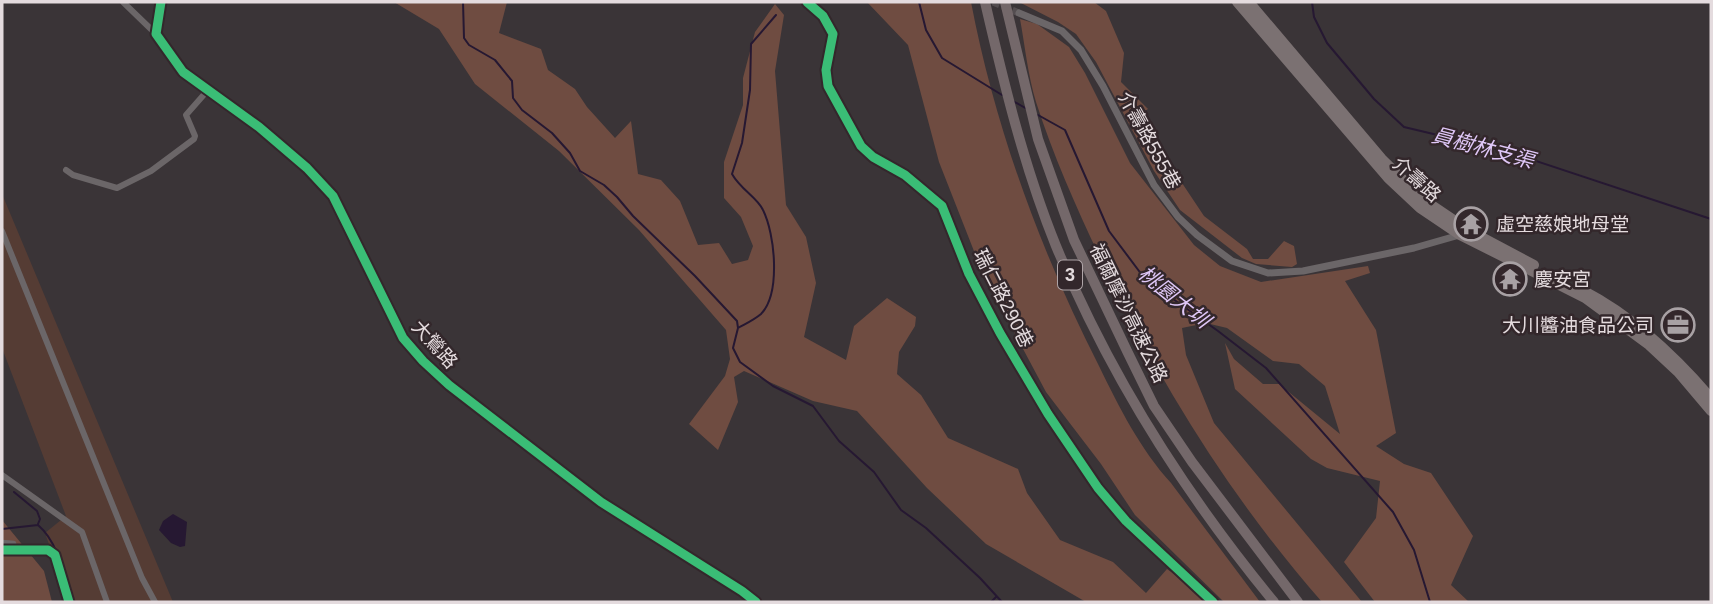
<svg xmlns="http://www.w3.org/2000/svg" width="1713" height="604" viewBox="0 0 1713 604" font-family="Helvetica,'Noto Sans TC',sans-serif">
<rect width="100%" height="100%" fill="#3a3437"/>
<path fill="#553c34" d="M2,194L173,602H69L45,533L66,516L2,348Z"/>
<path fill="#6f4c41" d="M394,2H507L499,33L541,49L548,70L575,89L587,107L615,138L631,121L638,174L661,180L680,201L698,245L719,243L732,264L748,260L753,246L741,217L724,198V162L743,105V78L755,32L775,4L784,15L775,71L786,205L806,237L816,283L804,337L846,360L854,326L887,298L916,317L915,326L899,352L897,374L921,395L948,438L1018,469L1027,493L1060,540L1113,562L1146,593L1167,569L1187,583L1206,602H1086L986,544L927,488L857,411L813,401L744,371L734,377L738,402L718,450L689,424L725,376L730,359L726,330L639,230L559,151L475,84L439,29Z
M867,2H971C995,128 1041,252 1099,366C1119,407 1140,449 1171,483L1260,602H1224L1135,515L1101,464L1046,392L983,274L939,162L908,45Z
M1019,2H1094L1106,11L1124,53L1121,82L1148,109L1139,115L1144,126L1204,216L1247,249L1253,259H1268L1284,241L1294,246L1297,264L1292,267L1256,264L1242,258L1180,210L1154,171L1096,62L1076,34L1058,22Z
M1020,19L1037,24L1069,47L1085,73L1130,163L1194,245L1220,266L1261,282L1368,266L1370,273L1345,281L1376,330L1396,433L1376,446L1404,464L1431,473L1473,536L1451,585L1469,602H1375L1344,562L1376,518L1380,481L1327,468L1311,459L1235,389L1225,343L1234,359L1263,384H1279L1340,434L1325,386L1299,364L1273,361L1227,328L1206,323L1182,328L1186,355L1214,423L1362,602H1322C1235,503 1165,392 1108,274C1081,218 1055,161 1036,102C1028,76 1025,46 1020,19Z
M2,520L44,571L52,602H2Z"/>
<path fill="#261832" d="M173,514L187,522L185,546L180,547L171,543L159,530L163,521Z"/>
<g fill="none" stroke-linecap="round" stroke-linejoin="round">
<path stroke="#261832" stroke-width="2" d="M463,2L464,38L469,45L495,60L512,81L513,98L522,110L552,133L570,153L580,171L604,185L617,197L633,216L695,276L737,321L738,328L733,348L740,362L773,386L813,406L839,441L874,472L901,510L926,528L980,578L1002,602
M919,2L926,30L942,58L1002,95
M1312,2L1314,17L1327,43L1374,99L1404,127L1509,152L1711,219
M1013,101L1027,109
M1038,115L1065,130L1109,231L1145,279L1218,331L1266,368L1393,512L1414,550L1430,602
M738,328C745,324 754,320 761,314C781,293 775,234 763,210C757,197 741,190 732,174L742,143L750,90L751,44L776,15
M14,492L37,511L40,519L38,524
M2,529L38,525C59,543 64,576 72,602
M991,602L996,597"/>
<path stroke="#544d50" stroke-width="7" stroke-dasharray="7 3.5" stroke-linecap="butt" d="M993,2L1019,13"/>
<path stroke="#6b6668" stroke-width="4.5" d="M2,542L14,543V548L2,547"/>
<path stroke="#6b6668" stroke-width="6" d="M123,2L156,34
M807,2L823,16L833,34L826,70L828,86L861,146L873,157L905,175L942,206L969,274L1000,333L1048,414L1098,488L1126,521L1213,602
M66,170L73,175L117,188L151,171L194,139L195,136L186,115L208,90
M2,231L142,578L155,602
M2,475L82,532L107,602"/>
<path stroke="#6b6668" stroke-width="7" d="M161,2L156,34L183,72L259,127L307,168L333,196L403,338L423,361L449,385L601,502L742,591L756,602
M1019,13L1062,31L1081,50L1103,86L1154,185L1178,217L1197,235L1232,261L1268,273L1303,271L1414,248L1463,234"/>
<path stroke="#7b7172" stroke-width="10" d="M1237,2L1388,178L1420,208L1460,235L1585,298L1649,345L1678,372L1711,411
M1249,2L1382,159L1424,200L1470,231L1534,265
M1584,291C1634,317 1675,356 1711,398"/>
<path stroke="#74686a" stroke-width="10" d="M985,2C1004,84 1024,167 1056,246C1110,376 1185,494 1274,602
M1005,2L1038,139L1074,240L1128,353L1154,406L1192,462L1298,602"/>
<defs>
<path id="cycleway" d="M161,2L156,34L183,72L259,127L307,168L333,196L403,338L423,361L449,385L601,502L742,591L756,602
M807,2L823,16L833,34L826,70L828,86L861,146L873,157L905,175L942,206L969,274L1000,333L1048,414L1098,488L1126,521L1213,602
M2,550H48L55,555L69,602"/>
</defs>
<use href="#cycleway" stroke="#33272b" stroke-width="13"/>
<use href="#cycleway" stroke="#3abd76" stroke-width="9"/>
</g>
<defs>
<symbol id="temple-ring" viewBox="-11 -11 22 22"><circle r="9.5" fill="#33272b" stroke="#a8a1a4" stroke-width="1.5"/><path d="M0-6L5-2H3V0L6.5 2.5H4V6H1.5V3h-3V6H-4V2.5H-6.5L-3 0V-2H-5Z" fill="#a8a1a4"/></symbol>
<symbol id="office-ring" viewBox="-11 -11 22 22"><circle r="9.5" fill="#33272b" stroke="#a8a1a4" stroke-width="1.5"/><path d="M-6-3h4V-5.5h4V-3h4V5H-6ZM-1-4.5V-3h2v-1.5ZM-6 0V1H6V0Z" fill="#a8a1a4"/></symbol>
</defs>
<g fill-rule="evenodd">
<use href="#temple-ring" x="1452" y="205" width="38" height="38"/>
<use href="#temple-ring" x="1491" y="260" width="38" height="38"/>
<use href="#office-ring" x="1659" y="306" width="38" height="38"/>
</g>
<g text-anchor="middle" stroke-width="5" stroke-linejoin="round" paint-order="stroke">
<rect fill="#33272b" stroke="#afa5a8" stroke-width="2" x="1058" y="260.5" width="24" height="29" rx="5"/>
<g font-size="18" font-weight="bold" fill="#e4dbde">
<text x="1070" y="281">3</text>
</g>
<g font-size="19" fill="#e4dbde" stroke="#33272b">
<text transform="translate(1150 140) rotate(61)" y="7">介壽路555巷</text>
<text transform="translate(1417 179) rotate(42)" y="7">介壽路</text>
<text transform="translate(1004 298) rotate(63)" y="7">瑞仁路290巷</text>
<text transform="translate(1129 313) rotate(64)" y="7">福爾摩沙高速公路</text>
<text transform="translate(435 344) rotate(48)" y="7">大鶯路</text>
</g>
<g font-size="19" fill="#e4dbde" stroke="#33272b" text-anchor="start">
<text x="1496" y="231">虛空慈娘地母堂</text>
<text x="1534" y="286">慶安宮</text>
<text x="1654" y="332" text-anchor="end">大川醬油食品公司</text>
</g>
<g font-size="21" font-style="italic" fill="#dfc7f7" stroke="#33272b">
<text transform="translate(1483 148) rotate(15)" y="7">員樹林支渠</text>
<text transform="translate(1174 297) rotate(39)" y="7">桃園大圳</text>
</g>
</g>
<rect width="1713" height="604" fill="none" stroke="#e4dbde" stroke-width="7"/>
</svg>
